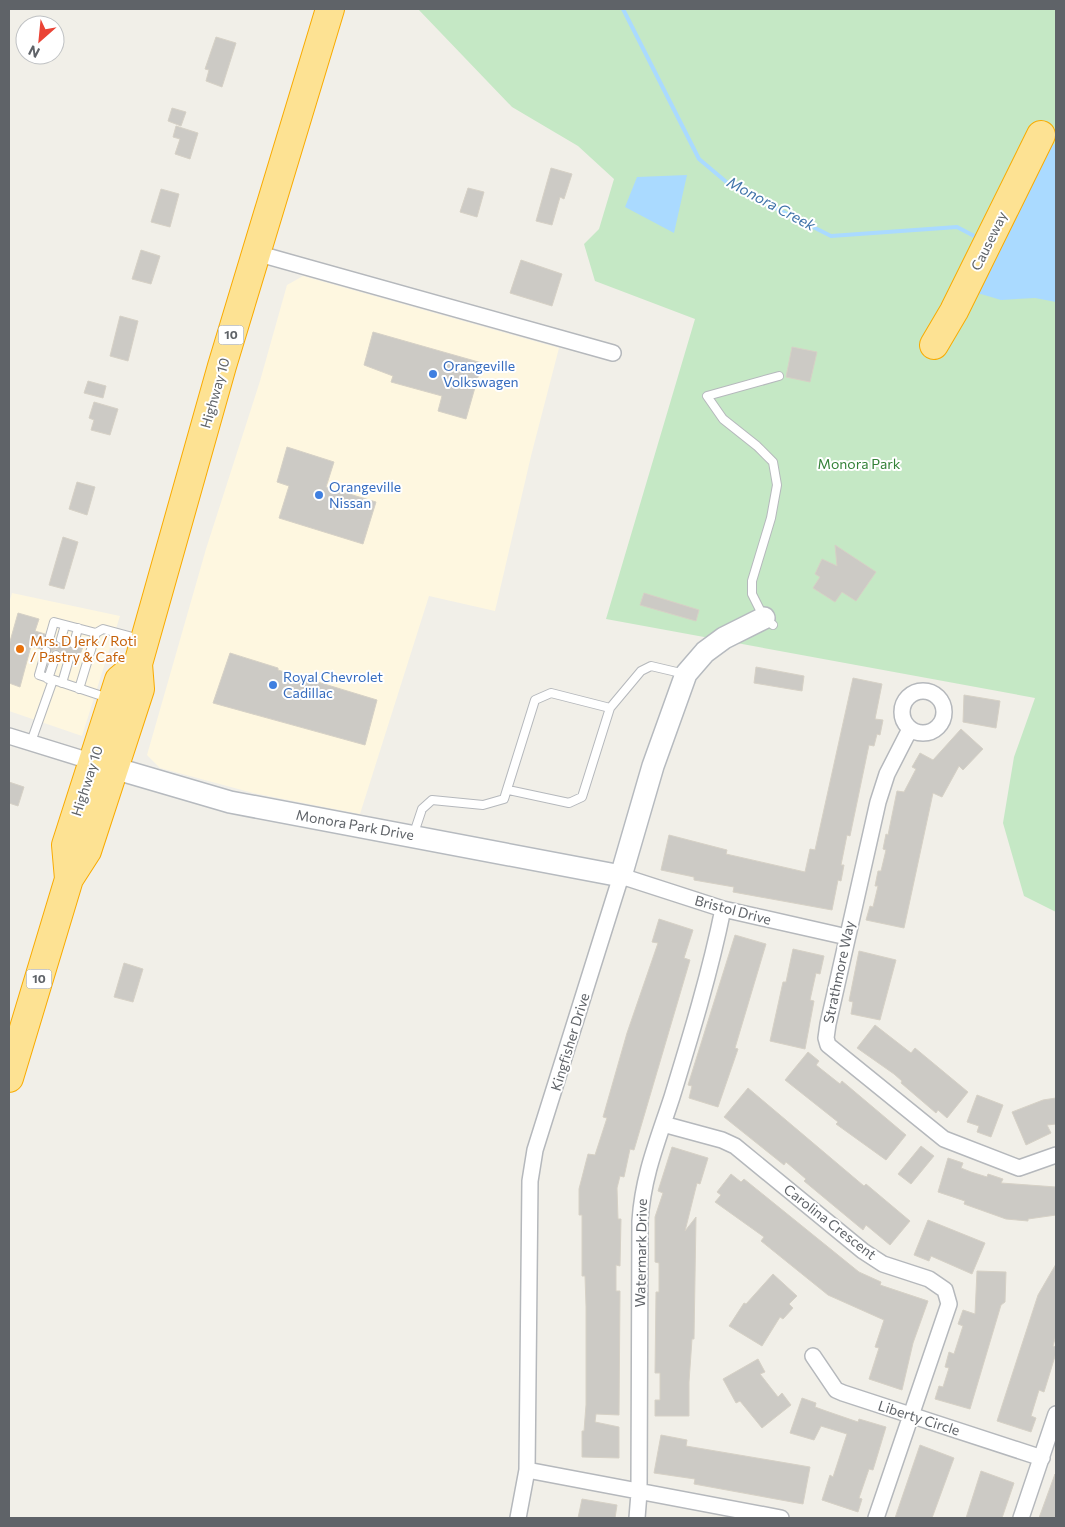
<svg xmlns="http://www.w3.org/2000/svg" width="1065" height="1527" viewBox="0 0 1065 1527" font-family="Commissioner,sans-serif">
<rect width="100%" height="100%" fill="#f1efe8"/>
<path fill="#fef7e0" d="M303,276L559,348L531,456L495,611L429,596L360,814L253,793L160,768L147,755L206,549L260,381L287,285Z
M12,593L120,616L82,736L9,711V603Z"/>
<path fill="#c5e8c5" d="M418,9H1056V912L1024,896L1003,823L1014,757L1035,698L606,619L695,319L595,281L584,244L599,229L614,179L578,146L512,107Z"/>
<path fill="#aadaff" d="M1045,142L1056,145V302L1035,298L1001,300L981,294L967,299Z
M687,175L674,233L625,207L637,177Z"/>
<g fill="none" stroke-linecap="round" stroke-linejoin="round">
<path stroke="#aadaff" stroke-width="4" d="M623,9L699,159L730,185L831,236L957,227L978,238"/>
</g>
<path fill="#cccac5" stroke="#d6d1c6" d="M216,37L236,43L222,87L206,81L209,70L205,69Z
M172,108L186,112L181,126L168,121Z
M176,126L198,133L190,159L175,154L180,139L173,137Z
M551,168L572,174L564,199L560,197L552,225L536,221Z
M468,188L484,192L477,217L460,212Z
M161,189L179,194L170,227L151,222Z
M141,250L160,256L151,284L132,279Z
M521,260L562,274L552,306L510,293Z
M120,316L138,321L128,361L110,356Z
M373,332L482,363L466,419L438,411L442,396L391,382L393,376L364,365Z
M792,347L817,352L810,382L786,377Z
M88,381L106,386L103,398L84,393Z
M94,402L118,409L110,435L91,430L94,420L89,418Z
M287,447L334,462L326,487L376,502L363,544L279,518L289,486L277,482Z
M77,482L95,487L87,515L69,509Z
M63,537L78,542L64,589L49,585Z
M835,545L876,572L856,601L842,592L835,602L813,588L820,577L815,574L822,559L837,566Z
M644,593L699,610L696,621L640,605Z
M18,613L39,619L35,631L45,634L48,641L55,638L59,644L69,642L72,649L79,646L83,647L77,662L74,661L71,654L61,656L60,651L55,649L51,652L48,646H44L41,649L31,646L20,687L9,683V645Z
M230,653L278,668V670L377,700L365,745L213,703Z
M756,667L804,676L802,691L754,683Z
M853,678L882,684L875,719L883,720L880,735L877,734L874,746L869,745L850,836L847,835L841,865H844L841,881L838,880L832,910L733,892L734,887L694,880V877L661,870L669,835L727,850L726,854L805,872L810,849L815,850Z
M964,695L1000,701L996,728L963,722Z
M961,729L983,749L963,770L959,766L942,797L933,793L904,928L866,920L870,906L873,907L878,886H875L878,871H881L886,850L883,849L886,834L888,835L897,791L904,792L916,769L912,767L920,753L933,760Z
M9,782L24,787L18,806L9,803Z
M659,919L693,930L684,958L690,960L634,1150L630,1149L624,1177L620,1176L617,1188L618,1219H621L620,1266L616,1265V1291H620L619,1415L596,1414L595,1422L619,1427V1458L582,1457V1431H584L586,1405V1306L585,1276H582V1215H579V1189L588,1154L595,1155L607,1118L603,1117L627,1033L658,943L652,942Z
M735,935L766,944L735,1048L738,1049L718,1107L689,1098L692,1086L688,1085Z
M793,949L824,956L820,974L816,973L810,1000L814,1001L805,1049L770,1041L783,982H786Z
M859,951L896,960L880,1020L851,1014L853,1002L849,1001Z
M124,963L143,969L133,1002L114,997Z
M875,1025L911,1053L915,1048L968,1092L947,1118L938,1110L936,1113L901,1083L902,1081L894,1074L857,1048Z
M808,1052L819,1061L816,1065L840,1084L842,1081L906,1135L886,1160L836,1124L838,1122L785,1080Z
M748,1088L864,1186L866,1184L910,1221L890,1245L866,1225L863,1230L804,1181L806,1179L786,1162L784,1165L724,1117Z
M977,1095L1003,1105L991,1137L977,1132L979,1126L967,1122Z
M1056,1098V1124L1047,1125L1051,1133L1026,1145L1012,1112L1043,1100Z
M921,1146L934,1156L911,1184L898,1174Z
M672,1147L708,1158L700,1184L697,1183L685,1231L696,1217L694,1339H692L689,1382V1416H655V1400H660V1373H655L656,1292H659V1263L655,1262V1217L663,1193L658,1191Z
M948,1158L963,1163L961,1168L971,1172L987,1177L988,1174L1003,1179L1001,1183L1056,1187V1215L1028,1219V1221L1006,1219L964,1204L965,1201L938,1192Z
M731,1174L741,1182L744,1179L859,1272L881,1282L880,1285L928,1301L913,1343L902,1390L869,1379L879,1348L875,1347L884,1320L828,1295L761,1241L764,1237L715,1202L721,1195L717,1192Z
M928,1220L985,1243L972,1274L931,1256L929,1261L914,1255Z
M1056,1264V1335L1053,1346L1056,1347V1353L1044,1392L1039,1390L1031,1416L1036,1418L1031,1432L997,1421L1038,1295Z
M977,1271L1006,1272L1005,1302L1001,1305L970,1409L935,1399L939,1386L943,1387L949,1368L945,1367L949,1352L954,1354L963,1326L958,1324L963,1310L975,1314Z
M773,1274L797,1296L789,1304L793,1308L783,1319L780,1317L762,1346L729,1326L744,1303L746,1304Z
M758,1359L765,1372L760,1374L778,1397L782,1393L791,1405L762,1428L740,1401L736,1403L723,1379Z
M802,1398L816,1403L815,1407L826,1411L858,1422L859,1419L886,1427L873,1470L869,1469L859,1498L862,1499L858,1512L822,1500L830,1475L833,1477L847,1434L821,1426L814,1440L790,1433Z
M661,1435L687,1440L686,1446L810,1467L803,1504L694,1484L695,1479L654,1473Z
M920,1445L954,1458L932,1518H895Z
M981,1471L1014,1483L1002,1518H966Z
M1055,1474L1056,1518H1039Z
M582,1499L617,1505L615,1518H578Z"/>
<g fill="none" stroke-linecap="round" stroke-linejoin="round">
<defs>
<path id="lane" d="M773,625L764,618L752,594V581L771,518L777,485L773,462L757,446L723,419L707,396L779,376
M50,636L54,622L96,633
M61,639L65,625
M74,644L78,628
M46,651L39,675L108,698
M48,679L56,655
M62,683L69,659
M79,689L96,633L103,629L140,639
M31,742L53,680
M508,790L569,803L582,797L610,708
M413,836L422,809L432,800L483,805L504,799L535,700L551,693L610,708L641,671L651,666L685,674"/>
<path id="street" d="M256,253L613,353
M902 712a21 21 0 1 1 42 0a21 21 0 1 1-42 0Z
M910,729L887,774L878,802L828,1024L826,1038L828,1045L944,1139L1019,1168L1056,1155
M9,736L93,762
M663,1124L722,1140L735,1146L863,1251L883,1264L929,1279L945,1290L949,1304L876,1518
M813,1356L836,1390L843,1393L1042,1458
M527,1470L781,1518
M518,1518L527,1470L530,1181L535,1150L621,876L723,909L847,937
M637,1518L639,1493L640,1221C643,1175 658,1140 672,1097C691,1035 710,973 723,909
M1021,1518L1056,1414"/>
<path id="secondary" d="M100,764L230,802L621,876L653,766L686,674L705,652L724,638L764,618"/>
<path id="highway" d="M934,345L954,311L1041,135
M69,879L66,845L119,680L138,664
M9,1078L69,879L87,851L140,689L138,664L222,366L330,9"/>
</defs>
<use href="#lane" stroke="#b5b8bc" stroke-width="10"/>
<use href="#street" stroke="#b5b8bc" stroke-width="18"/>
<use href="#secondary" stroke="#b6babf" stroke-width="24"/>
<use href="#highway" stroke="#f9ab00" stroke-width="30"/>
<use href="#lane" stroke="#fff" stroke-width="8"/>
<use href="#street" stroke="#fff" stroke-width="15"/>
<use href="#secondary" stroke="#fff" stroke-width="21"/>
<use href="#highway" stroke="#fde293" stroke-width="28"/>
</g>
<g fill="#3f7fe0" stroke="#fff" stroke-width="2">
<circle cx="433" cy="374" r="5"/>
<circle cx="319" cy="495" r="5"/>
<circle cx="273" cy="685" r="5"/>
</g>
<circle fill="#e8710a" stroke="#fff" stroke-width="2" cx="20" cy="649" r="5"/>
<g text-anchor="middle" stroke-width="4" stroke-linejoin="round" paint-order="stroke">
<g fill="#fff" stroke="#8f9295" stroke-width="1">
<rect x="218.5" y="325.5" width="25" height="19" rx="4"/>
<rect x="26.5" y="969.5" width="25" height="19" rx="4"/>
</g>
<g font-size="12" font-weight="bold" fill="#5f6368">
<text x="231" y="339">10</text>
<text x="39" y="983">10</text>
</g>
<g font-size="14" fill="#5f6368" stroke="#fff">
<text transform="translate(989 241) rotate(-64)" y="5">Causeway</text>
<text transform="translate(215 393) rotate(-74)" y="5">Highway 10</text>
<text transform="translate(87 781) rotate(-72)" y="5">Highway 10</text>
<text transform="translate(355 825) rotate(10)" y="5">Monora Park Drive</text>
<text transform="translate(733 910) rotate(15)" y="5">Bristol Drive</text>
<text transform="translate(839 972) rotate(-78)" y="5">Strathmore Way</text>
<text transform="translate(570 1042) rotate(-73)" y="5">Kingfisher Drive</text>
<text transform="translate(830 1222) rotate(38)" y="5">Carolina Crescent</text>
<text transform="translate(641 1253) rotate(-89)" y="5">Watermark Drive</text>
<text transform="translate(919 1418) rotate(18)" y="5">Liberty Circle</text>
</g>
<g font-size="14" fill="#366cbe" stroke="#fff" text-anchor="start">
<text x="443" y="371">Orangeville<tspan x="443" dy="16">Volkswagen</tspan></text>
<text x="329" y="492">Orangeville<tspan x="329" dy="16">Nissan</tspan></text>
<text x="283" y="682">Royal Chevrolet<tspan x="283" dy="16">Cadillac</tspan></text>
</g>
<g font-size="14" fill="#348238" stroke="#fff">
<text x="859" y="469">Monora Park</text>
</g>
<g font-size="14" fill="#c56008" stroke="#fff" text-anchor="start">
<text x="30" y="646">Mrs. D Jerk / Roti<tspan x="30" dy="16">/ Pastry &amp; Cafe</tspan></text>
</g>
<g font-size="15" font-style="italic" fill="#4174aa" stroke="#fff">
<text transform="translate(771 204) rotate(28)" y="5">Monora Creek</text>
</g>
</g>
<rect width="1065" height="1527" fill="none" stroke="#5f6368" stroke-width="20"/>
<g transform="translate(40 40) rotate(207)"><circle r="24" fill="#ffffff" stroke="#bfc1c3"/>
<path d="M0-4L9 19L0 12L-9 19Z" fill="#ea4335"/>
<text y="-8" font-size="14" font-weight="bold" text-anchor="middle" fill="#5f6368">N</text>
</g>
</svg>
